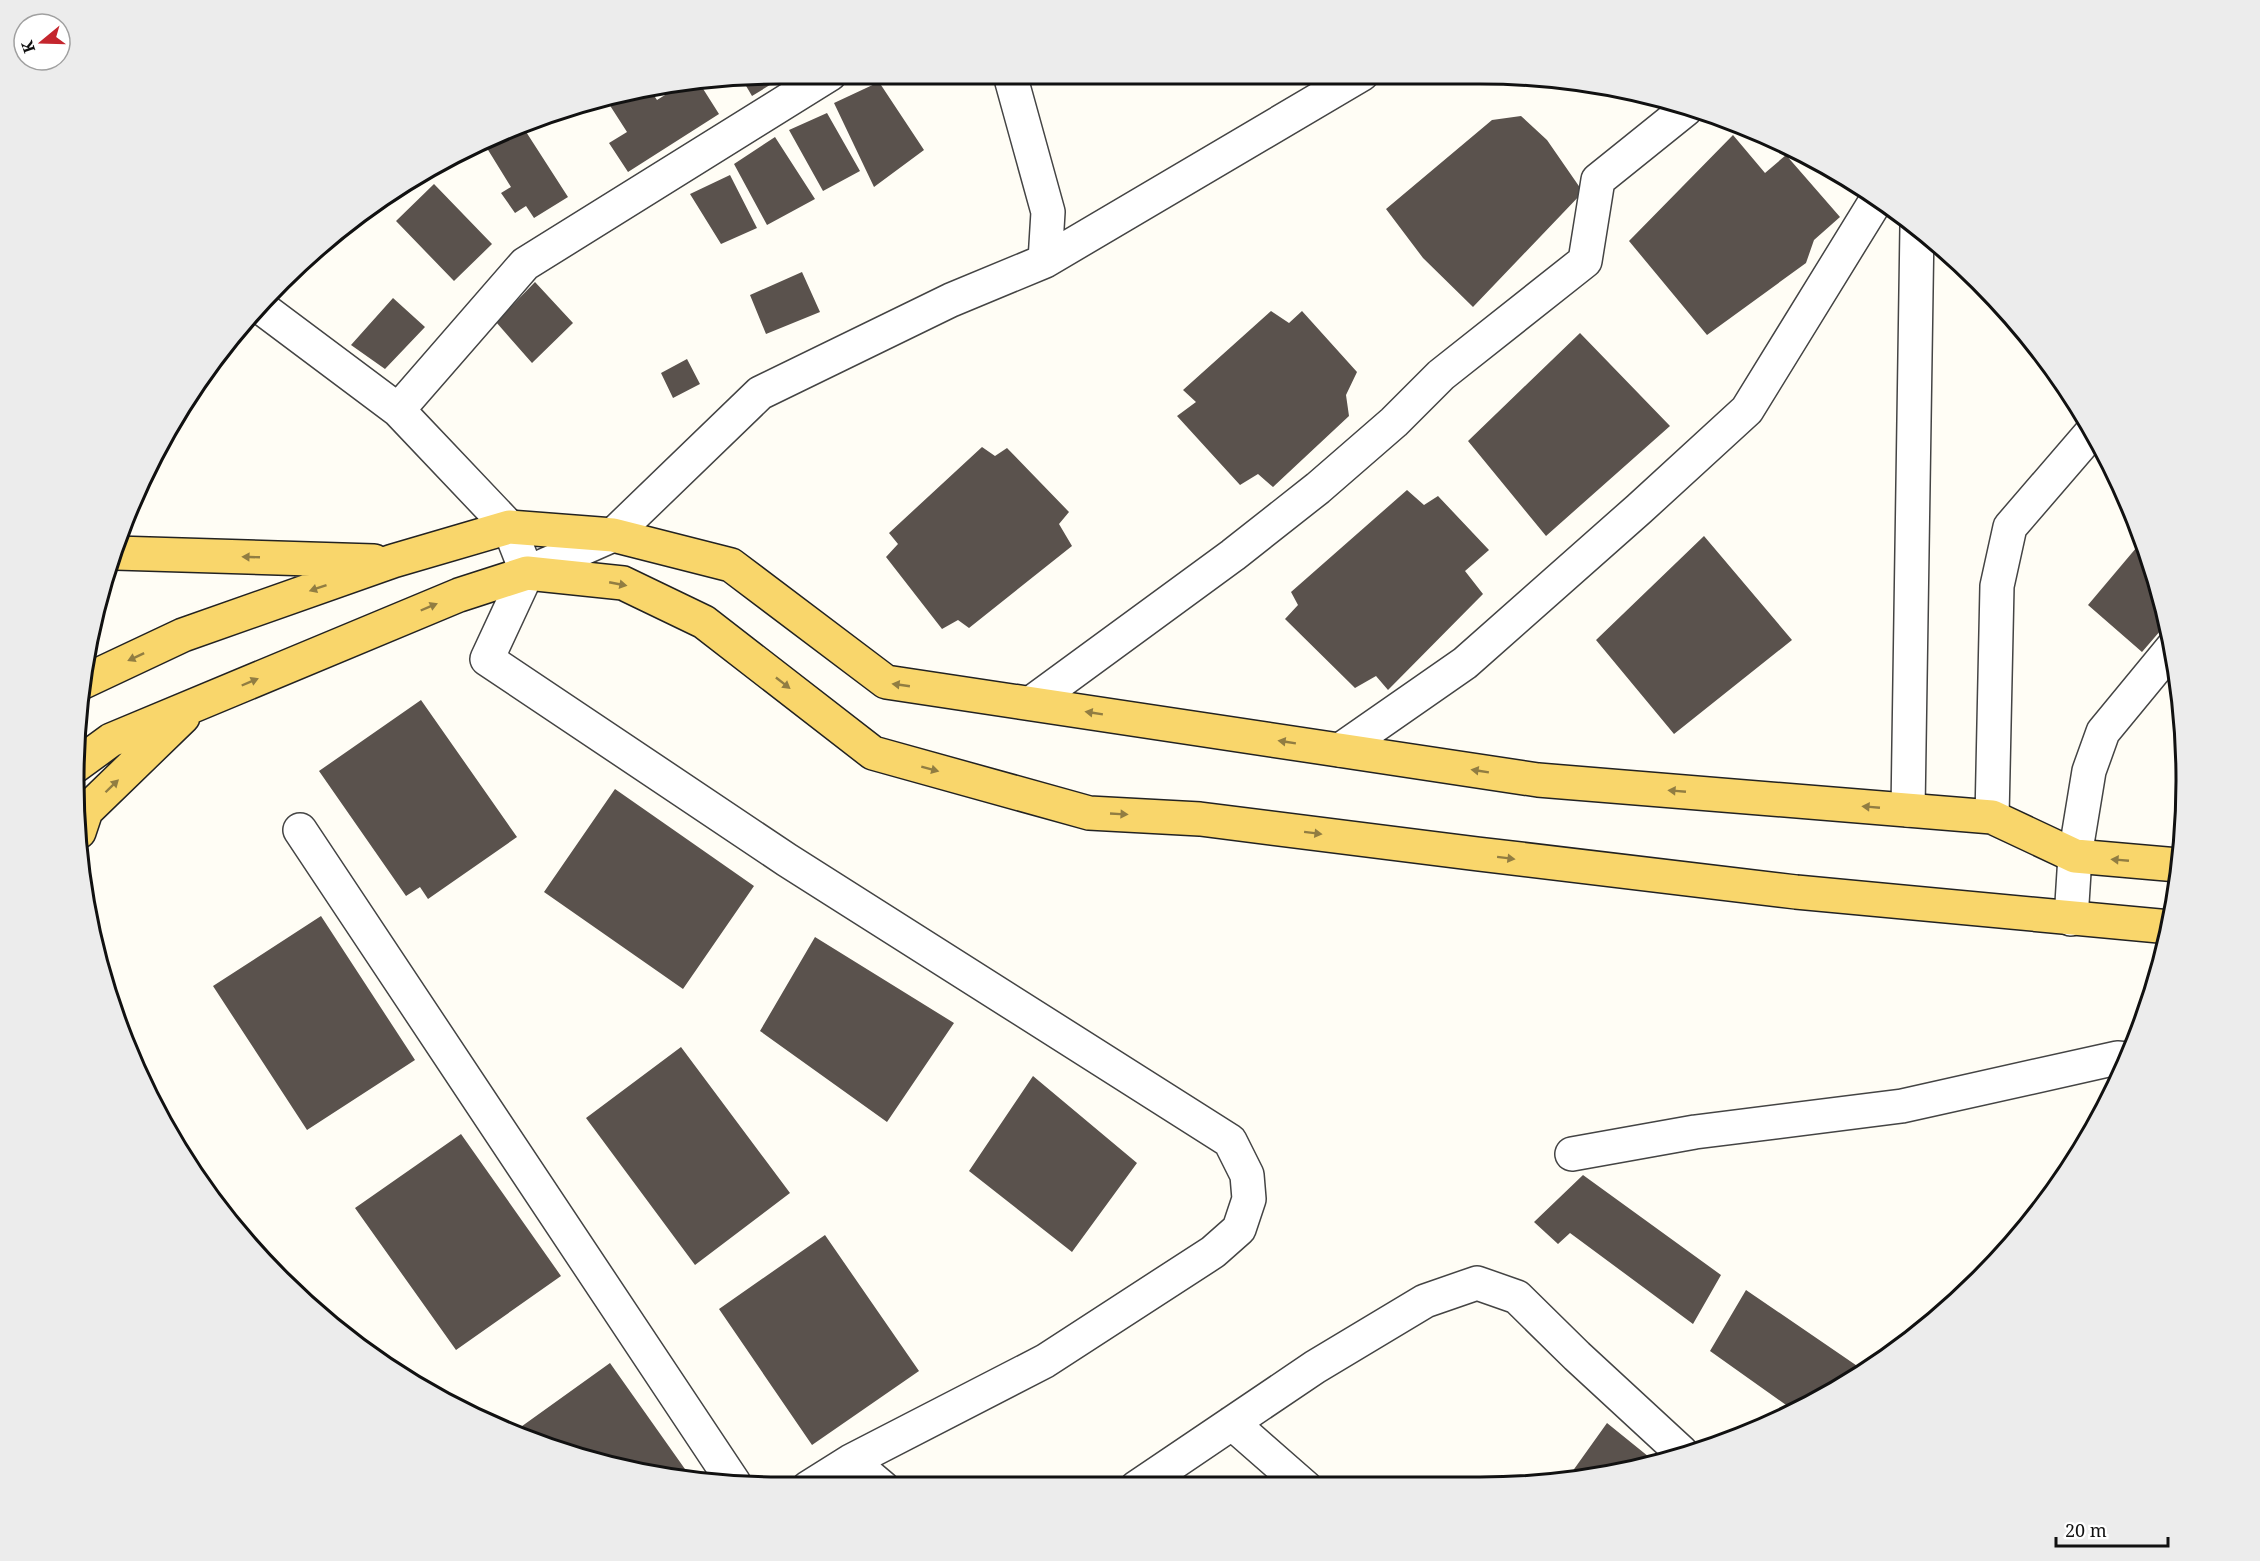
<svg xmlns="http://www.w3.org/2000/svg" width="2260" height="1561" viewBox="0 0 2260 1561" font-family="'Noto Serif',serif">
<rect width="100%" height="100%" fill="#fffdf5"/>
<path fill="#5a524d" d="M780,74L783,77L752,96L742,79Z
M879,82L924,150L874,187L834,103Z
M700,84L719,114L628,172L609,143L627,132L609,104L625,94L651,91L657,100L678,87Z
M606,97L576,113L572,106L597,98Z
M827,113L860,171L823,191L789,130Z
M1521,116L1547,140L1583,192L1473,307L1423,258L1386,209L1492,120Z
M521,124L568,197L534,218L526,206L515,213L501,193L511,187L485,145Z
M1733,135L1765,173L1786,155L1840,217L1814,240L1806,263L1707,335L1629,241Z
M775,137L815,199L767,225L734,164Z
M730,175L757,228L721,244L690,194Z
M434,184L492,244L454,281L396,221Z
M802,272L820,312L766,334L750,295Z
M535,282L573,323L532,363L496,322Z
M393,298L425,327L385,369L351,345Z
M1271,311L1289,323L1302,311L1357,372L1346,395L1349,416L1273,487L1258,474L1240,485L1177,416L1196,402L1183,390Z
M1580,333L1670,426L1546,536L1468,441Z
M687,359L700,384L673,398L661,373Z
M982,447L995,456L1007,448L1069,512L1059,524L1072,546L969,628L958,620L942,629L886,557L898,544L889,533Z
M1407,490L1424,505L1438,496L1489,550L1465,571L1483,594L1388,690L1376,676L1355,688L1285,619L1298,605L1291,592Z
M1704,536L1792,640L1674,734L1596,640Z
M2142,541L2167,623L2142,652L2088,605Z
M421,700L517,837L428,899L420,887L406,896L319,771Z
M615,789L754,886L683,989L544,892Z
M321,916L415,1060L307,1130L213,986Z
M815,937L954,1023L887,1122L760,1031Z
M681,1047L790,1193L695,1265L586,1118Z
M1033,1076L1137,1163L1072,1252L969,1171Z
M461,1134L561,1276L456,1350L355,1208Z
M1583,1175L1721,1275L1693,1324L1570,1233L1558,1244L1534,1222Z
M825,1235L919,1371L812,1445L719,1309Z
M1746,1290L1866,1372L1796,1412L1710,1351Z
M610,1363L692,1479L642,1474L511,1434Z
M1607,1423L1654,1461L1617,1474L1567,1479Z"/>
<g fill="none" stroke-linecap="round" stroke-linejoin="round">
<defs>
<path id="minor" d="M1011,74L1012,82L1048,212L1045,261
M259,306L398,410L509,527L527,573L487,659L787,860L1230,1141L1247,1175L1249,1199L1239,1229L1213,1252L1045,1361L851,1461L808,1488
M398,410L525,264L830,74
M527,573L613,535L760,393L951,300L1045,261L1362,74
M1031,703L1233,555L1318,488L1394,422L1441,375L1585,261L1598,180L1685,110
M1340,750L1465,663L1639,509L1747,410L1877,199
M1908,810L1917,226
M1992,817L1997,586L2010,527L2091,433
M300,830L734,1483
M2071,919L2075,856L2089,771L2103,732L2173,647
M1572,1154L1695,1132L1902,1106L2117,1058L2128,1059
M1232,1423L1306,1488
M851,1461L883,1488
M1136,1488L1315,1367L1425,1301L1477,1283L1517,1297L1577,1356L1681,1452"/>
<path id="major" d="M116,553L374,561
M81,683L183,635L393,561L509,527L613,535L731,565L886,682L1538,780L1992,817L2075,856L2178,865
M74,767L111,740L459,595L527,573L623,583L704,622L873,753L1089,813L1200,819L1478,854L1796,892L2170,927
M79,832L86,811L183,717"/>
</defs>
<use href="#minor" stroke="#444" stroke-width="36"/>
<use href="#major" stroke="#222" stroke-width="36"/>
<use href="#minor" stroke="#fff" stroke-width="33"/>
<use href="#major" stroke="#f9d66b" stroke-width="33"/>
</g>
<defs><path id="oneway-solid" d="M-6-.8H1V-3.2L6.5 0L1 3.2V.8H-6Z" transform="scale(1.5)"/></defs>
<g fill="#917d42">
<use href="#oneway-solid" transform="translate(251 557) rotate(-178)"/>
<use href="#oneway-solid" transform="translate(618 584) rotate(11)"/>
<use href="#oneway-solid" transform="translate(318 588) rotate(161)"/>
<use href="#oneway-solid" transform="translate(429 607) rotate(-23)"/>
<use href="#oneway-solid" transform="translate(136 657) rotate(155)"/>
<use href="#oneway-solid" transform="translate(250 682) rotate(-23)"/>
<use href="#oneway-solid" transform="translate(783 683) rotate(38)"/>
<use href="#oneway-solid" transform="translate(901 685) rotate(-172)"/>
<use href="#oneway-solid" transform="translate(1094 713) rotate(-171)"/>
<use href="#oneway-solid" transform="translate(1287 742) rotate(-171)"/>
<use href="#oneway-solid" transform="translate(930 769) rotate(15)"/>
<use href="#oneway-solid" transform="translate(1480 771) rotate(-171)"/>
<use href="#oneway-solid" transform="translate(112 786) rotate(-44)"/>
<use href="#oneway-solid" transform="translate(1677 791) rotate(-175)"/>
<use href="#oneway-solid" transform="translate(1871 807) rotate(-175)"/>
<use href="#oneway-solid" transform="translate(1119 814) rotate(3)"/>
<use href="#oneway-solid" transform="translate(1313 833) rotate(7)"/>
<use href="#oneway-solid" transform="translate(1506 858) rotate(7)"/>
<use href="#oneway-solid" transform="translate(2120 860) rotate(-175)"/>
</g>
<path d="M0 0H2260V1561H0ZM780 84H1480A696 696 0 0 1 2176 780V781A696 696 0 0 1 1480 1477H780A696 696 0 0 1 84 781V780A696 696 0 0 1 780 84Z" fill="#ececec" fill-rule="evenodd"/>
<path fill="none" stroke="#111" stroke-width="3" d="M780 84H1480A696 696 0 0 1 2176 780V781A696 696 0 0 1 1480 1477H780A696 696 0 0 1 84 781V780A696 696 0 0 1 780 84Z"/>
<g transform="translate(42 42) rotate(251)"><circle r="28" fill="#ffffff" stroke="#a0a0a0" stroke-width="1.5"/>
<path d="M0-4.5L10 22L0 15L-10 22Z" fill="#c4262e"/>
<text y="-9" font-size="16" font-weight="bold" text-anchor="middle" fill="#111111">K</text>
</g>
<path d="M2056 1537v9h112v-9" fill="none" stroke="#111111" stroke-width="3"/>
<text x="2065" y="1537" font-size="18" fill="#111111" stroke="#ffffff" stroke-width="4.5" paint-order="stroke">20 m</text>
</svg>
